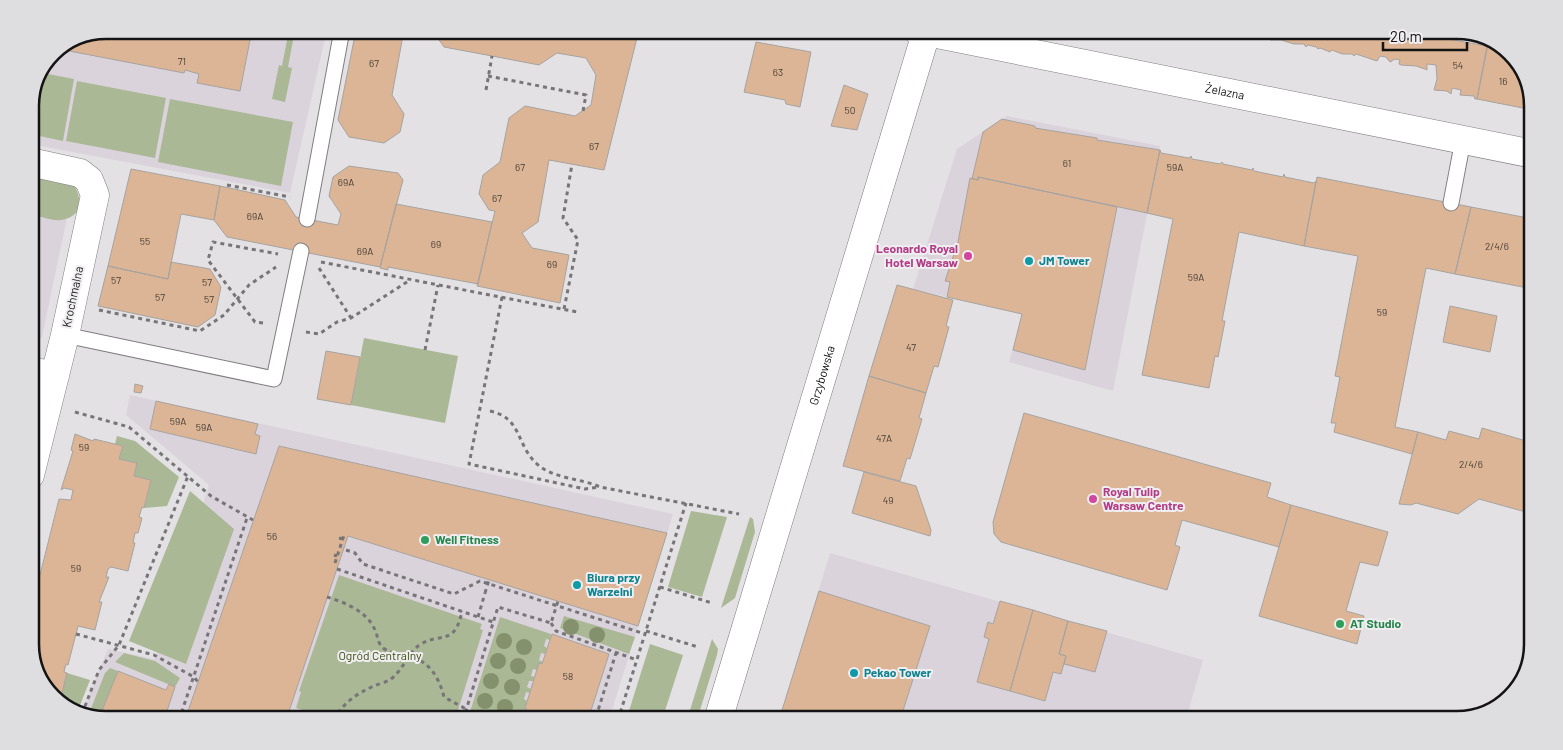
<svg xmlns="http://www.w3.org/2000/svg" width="1563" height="750" viewBox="0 0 1563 750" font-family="Barlow,sans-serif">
<rect width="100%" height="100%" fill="#e3e1e4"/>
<path fill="#dbd3dc" d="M106,30H327L290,193L30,144V101L52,52Z
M1007,116L1160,146L1113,391L1009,362L1022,314L913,289L957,149Z
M30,171L78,190L73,216L67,218L42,337L30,344Z
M130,395L673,514L609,720H106L81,714L108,649L155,659L209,485L126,415Z
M830,553L1203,660L1186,720H779Z"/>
<path fill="#aab896" d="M289,30H295L288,67L292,68L285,102L272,99L279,65L282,66Z
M43,73L74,79L63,141L30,134V101Z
M77,81L166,98L155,158L66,141Z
M170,99L293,122L281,186L158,162Z
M30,171L69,178C81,193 88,215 61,220C52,221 39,216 30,214Z
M364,338L458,356L445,423L351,405Z
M117,436L135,441L179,477L167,506L144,508L151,480L134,476L137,463L119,459L123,446L115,444Z
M190,491L234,529L186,664L129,641Z
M691,511L727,517L702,597L668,587Z
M750,517L753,519L755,532L735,598L721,608Z
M339,575L482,624L480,629L483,630L455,720H332L296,708L301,692L299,691Z
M564,616L635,637L629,654L560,628Z
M500,617L551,634L550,640L546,639L544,646L547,648L545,654L541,653L539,660L543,662L537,670L533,669L531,676L535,677L533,681H529L527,687L531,689L530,693L526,692L524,699L527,701L526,711L523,710L521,717L524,720H485L469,715Z
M712,639L718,649L717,655L697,720H687Z
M650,644L683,655L662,720H649L628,714Z
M124,653L155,661L180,678L175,687L115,662Z
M110,668L118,671L99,718L88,716L105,673Z
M67,673L90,680L77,713L60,701Z"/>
<path fill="#dbb595" stroke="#a6a3a1" d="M106,30H252L240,91L197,83L199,74L185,70L184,73L69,51V49L63,48Z
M356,30H404L392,95L404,114L400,132L384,143L349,137L338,120Z
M432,30H639L604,170L549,160L538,222L522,233L532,248L569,255L560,303L477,286L495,211L489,210L479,194L483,175L500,162L509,118L525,106L575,116L591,105L596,75L586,58L557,53L539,65L492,56L444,47Z
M1253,30H1447L1448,39L1487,46L1477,99H1475L1474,96L1460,95L1461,90L1452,88L1451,94L1447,91L1434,90L1437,79L1436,65L1427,64V70L1425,69L1416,66L1401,65L1399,64L1400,60L1395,59L1390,62L1386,57L1380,56L1377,61L1356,54L1354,56L1352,54H1342L1332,50L1330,52L1320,48L1318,49L1316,47L1308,45L1306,47L1304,44H1294L1281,40H1270L1269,38L1256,37L1257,31Z
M756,42L811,52L800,107L786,104L785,100L744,92Z
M1488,44L1500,46L1520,64L1533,101V110L1477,99Z
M844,85L868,94L857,130L831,126Z
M1002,119L1035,126V128L1097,138V140L1160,150L1147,213L978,177V180L972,179L983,132Z
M1160,150L1161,153L1189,158L1191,156L1192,159L1220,164L1222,162L1223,164L1252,170L1253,168L1254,171L1283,177L1284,174L1285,177L1314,183L1316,181L1304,246L1239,232L1222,321H1225L1218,357L1215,356L1209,388L1142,375L1173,219L1147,213Z
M349,166L398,173L403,180L380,267L227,237L214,220L220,186L285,200L296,217L338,225L341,214L329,196L333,177Z
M131,169L220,186L214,220L181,214L168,279L108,266Z
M978,177L1117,207L1085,370L1013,350L1022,314L947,297L950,282L945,281L958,242L970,178L978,180Z
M1317,177L1471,207L1455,274L1426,268L1395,427L1418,432L1412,454L1334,432L1336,423H1331L1340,377L1335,376L1358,256L1304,246Z
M396,204L492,222L478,284L388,267V270L380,268Z
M1471,207L1533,219V289L1455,274Z
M171,262L210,269L221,287L215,315L198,327L98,306L108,266L168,279Z
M897,285L953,300L946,326L949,327L938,367L934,366L926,393L869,376Z
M1450,306L1497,316L1490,352L1443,342Z
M326,351L360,357L351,405L317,399Z
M869,376L926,393L919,418L922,419L910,459L907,458L900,481L843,466Z
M135,384L143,386L141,393L134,392Z
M156,401L258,424L255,434L260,436L256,454L150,429Z
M1024,413L1271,483L1267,497L1291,505L1279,547L1182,520L1175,545L1180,547L1167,590L1001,542L994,534L993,522Z
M1482,428L1533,443V514L1479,499L1458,514L1416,503L1411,505L1399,504L1418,432L1446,440L1449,431L1479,439Z
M75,434L93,441L94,439L123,446L119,459L137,463L134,476L151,480L144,508L142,507L139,517L142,518L138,533H135L133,543H135L128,571L111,567L108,569L106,577H109L99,602H102L95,630L78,626L68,665L66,664L64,672L67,673L60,701L43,686L30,649V615L59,499L71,500L73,490L64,488L61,490L73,451L71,450Z
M279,446L667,533L638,626L348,536L286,720H185Z
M864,472L916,486L931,530L930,536L852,513Z
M1291,505L1388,532L1378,566L1360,562L1346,611L1364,616L1357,644L1259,616Z
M819,591L930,626L900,720H779Z
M1000,601L1033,610L1010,691L977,682L989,639L984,637L988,622L993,624Z
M1033,610L1068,621L1059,654L1066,656L1061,674L1053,672L1045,701L1010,691Z
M1068,621L1107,631L1095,672L1064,664L1066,656L1059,654Z
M552,634L609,654L588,720H524L527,709L525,708L539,663L542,664Z
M118,671L166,690L169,684L175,687L164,720L99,718Z"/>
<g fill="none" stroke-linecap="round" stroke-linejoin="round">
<defs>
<path id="lane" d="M1451,203L1463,140
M307,219L342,30
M65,335L274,379L301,251"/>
<path id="street" d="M30,162L80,173L89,180L95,195L65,335L30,475
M30,371L55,376"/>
<g id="secondary">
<path id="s1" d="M917,30L1533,154"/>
<path id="s2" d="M718,720L927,30"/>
</g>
</defs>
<use href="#lane" stroke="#807e81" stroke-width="17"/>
<use href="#street" stroke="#807e81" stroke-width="29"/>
<use href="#secondary" stroke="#807e81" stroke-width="29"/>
<path stroke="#777577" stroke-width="3" stroke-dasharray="4 4" stroke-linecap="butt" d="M488,76L586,95L583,111
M486,90L492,56
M227,185L290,197
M321,262L577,312
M319,268L351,318
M502,297L469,464L585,489L600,487
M564,309L578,240L563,218L572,164
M99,310L200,331L224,315L249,285L276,267
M30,321L39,323
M263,323L255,322L208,260L213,242L278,254
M306,332L319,334L337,322L351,318L410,280
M425,350L438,285
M490,411C522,418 516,444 536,463C552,479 581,478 600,487L739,514
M75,412L129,427L211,496L253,520
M339,538L343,539
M346,550L355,553L363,564L454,594L480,581L645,634
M334,555L337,556
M337,569L493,622
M660,587L712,603
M327,597C344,602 366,611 374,628C378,634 377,643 383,648C392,654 399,654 409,656C429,661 439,677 444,697L466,709
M478,617L485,593
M551,623L556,631L637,660
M646,631L698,647
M76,634L154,655L194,677L198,682
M288,712L312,720
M82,714L99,670L119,645L188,476
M590,715L604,720
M596,717L616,653
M179,720L247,518
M334,720C343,703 356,694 374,686C379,684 387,682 391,679C404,669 408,652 421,644C442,632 455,646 462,611
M463,720L498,607L551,623L558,601
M618,720L686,503"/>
<use href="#lane" stroke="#fff" stroke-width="15"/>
<use href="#street" stroke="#fff" stroke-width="28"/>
<use href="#secondary" stroke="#fff" stroke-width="28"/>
<path stroke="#777577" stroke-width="3" stroke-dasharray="4 4" stroke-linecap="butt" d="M335,563L344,535
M485,593L489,580"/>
</g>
<g fill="#85906d">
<circle cx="571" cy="627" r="8"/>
<circle cx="597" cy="635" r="8"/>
<circle cx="504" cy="641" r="8"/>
<circle cx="524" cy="647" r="8"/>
<circle cx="498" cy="661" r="8"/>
<circle cx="518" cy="666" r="8"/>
<circle cx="491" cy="681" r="8"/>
<circle cx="512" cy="687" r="8"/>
<circle cx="485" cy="701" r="8"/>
<circle cx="505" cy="707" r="8"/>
</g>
<g fill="#d1479c" stroke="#f0eef1" stroke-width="2">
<circle cx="968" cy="256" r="5"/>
<circle cx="1093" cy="499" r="5"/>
</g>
<g fill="#0f9aa8" stroke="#f0eef1" stroke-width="2">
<circle cx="1029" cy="261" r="5"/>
<circle cx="577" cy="585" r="5"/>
<circle cx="854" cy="673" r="5"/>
</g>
<g fill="#2e9e5b" stroke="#f0eef1" stroke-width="2">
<circle cx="425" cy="540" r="5"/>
<circle cx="1340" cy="624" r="5"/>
</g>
<g text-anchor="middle" stroke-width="4" stroke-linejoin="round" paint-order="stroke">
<g font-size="10" fill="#463c35">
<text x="182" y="65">71</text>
<text x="374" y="67">67</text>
<text x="1458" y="69">54</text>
<text x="778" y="76">63</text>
<text x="1503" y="85">16</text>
<text x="850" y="114">50</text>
<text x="594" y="150">67</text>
<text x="1067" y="167">61</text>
<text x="520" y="171">67</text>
<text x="1175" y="171">59A</text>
<text x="346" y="186">69A</text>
<text x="497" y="202">67</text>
<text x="255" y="220">69A</text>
<text x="145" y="245">55</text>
<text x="436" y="248">69</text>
<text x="1497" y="250">2/4/6</text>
<text x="365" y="255">69A</text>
<text x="552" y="268">69</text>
<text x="1196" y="281">59A</text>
<text x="116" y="284">57</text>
<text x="207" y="286">57</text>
<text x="160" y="301">57</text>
<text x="209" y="303">57</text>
<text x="1382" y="316">59</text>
<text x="911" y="351">47</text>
<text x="178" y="425">59A</text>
<text x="204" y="431">59A</text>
<text x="884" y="442">47A</text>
<text x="84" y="451">59</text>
<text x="1471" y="468">2/4/6</text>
<text x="888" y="504">49</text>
<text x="272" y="540">56</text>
<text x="76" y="572">59</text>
<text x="568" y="680">58</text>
</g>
<g font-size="12" fill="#151415" stroke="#f0eef1">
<text dy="4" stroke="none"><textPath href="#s1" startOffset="314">Żelazna</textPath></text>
<text transform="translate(73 297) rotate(-78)" y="4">Krochmalna</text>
<text dy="4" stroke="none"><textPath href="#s2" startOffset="360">Grzybowska</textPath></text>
</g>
<g font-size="12" font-weight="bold" fill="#b23c85" stroke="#f0eef1" text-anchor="end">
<text x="958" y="253">Leonardo Royal<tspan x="958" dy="14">Hotel Warsaw</tspan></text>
<text x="1103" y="496" text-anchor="start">Royal Tulip<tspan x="1103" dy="14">Warsaw Centre</tspan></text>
</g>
<g font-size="12" font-weight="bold" fill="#0d838f" stroke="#f0eef1" text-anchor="start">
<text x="1039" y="265">JM Tower</text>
<text x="587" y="582">Biura przy<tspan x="587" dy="14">Warzelni</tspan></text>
<text x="864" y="677">Pekao Tower</text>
</g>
<g font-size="12" font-weight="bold" fill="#27864d" stroke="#f0eef1" text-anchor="start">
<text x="435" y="544">Well Fitness</text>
<text x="1350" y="628">AT Studio</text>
</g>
<g font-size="12" fill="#384d0c" stroke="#f0eef1">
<text x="380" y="660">Ogród Centralny</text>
</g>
</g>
<path d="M0 0H1563V750H0ZM106 39H1457A67 67 0 0 1 1524 106V644A67 67 0 0 1 1457 711H106A67 67 0 0 1 39 644V106A67 67 0 0 1 106 39Z" fill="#dedddf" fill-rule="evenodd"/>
<path fill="none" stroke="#151415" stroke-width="2.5" d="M106 39H1457A67 67 0 0 1 1524 106V644A67 67 0 0 1 1457 711H106A67 67 0 0 1 39 644V106A67 67 0 0 1 106 39Z"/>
<path d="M1383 42v8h84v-8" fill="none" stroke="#151415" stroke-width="2.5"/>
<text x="1390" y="42" font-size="15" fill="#151415" stroke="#f0eef1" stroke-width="4" paint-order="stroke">20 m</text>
</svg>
